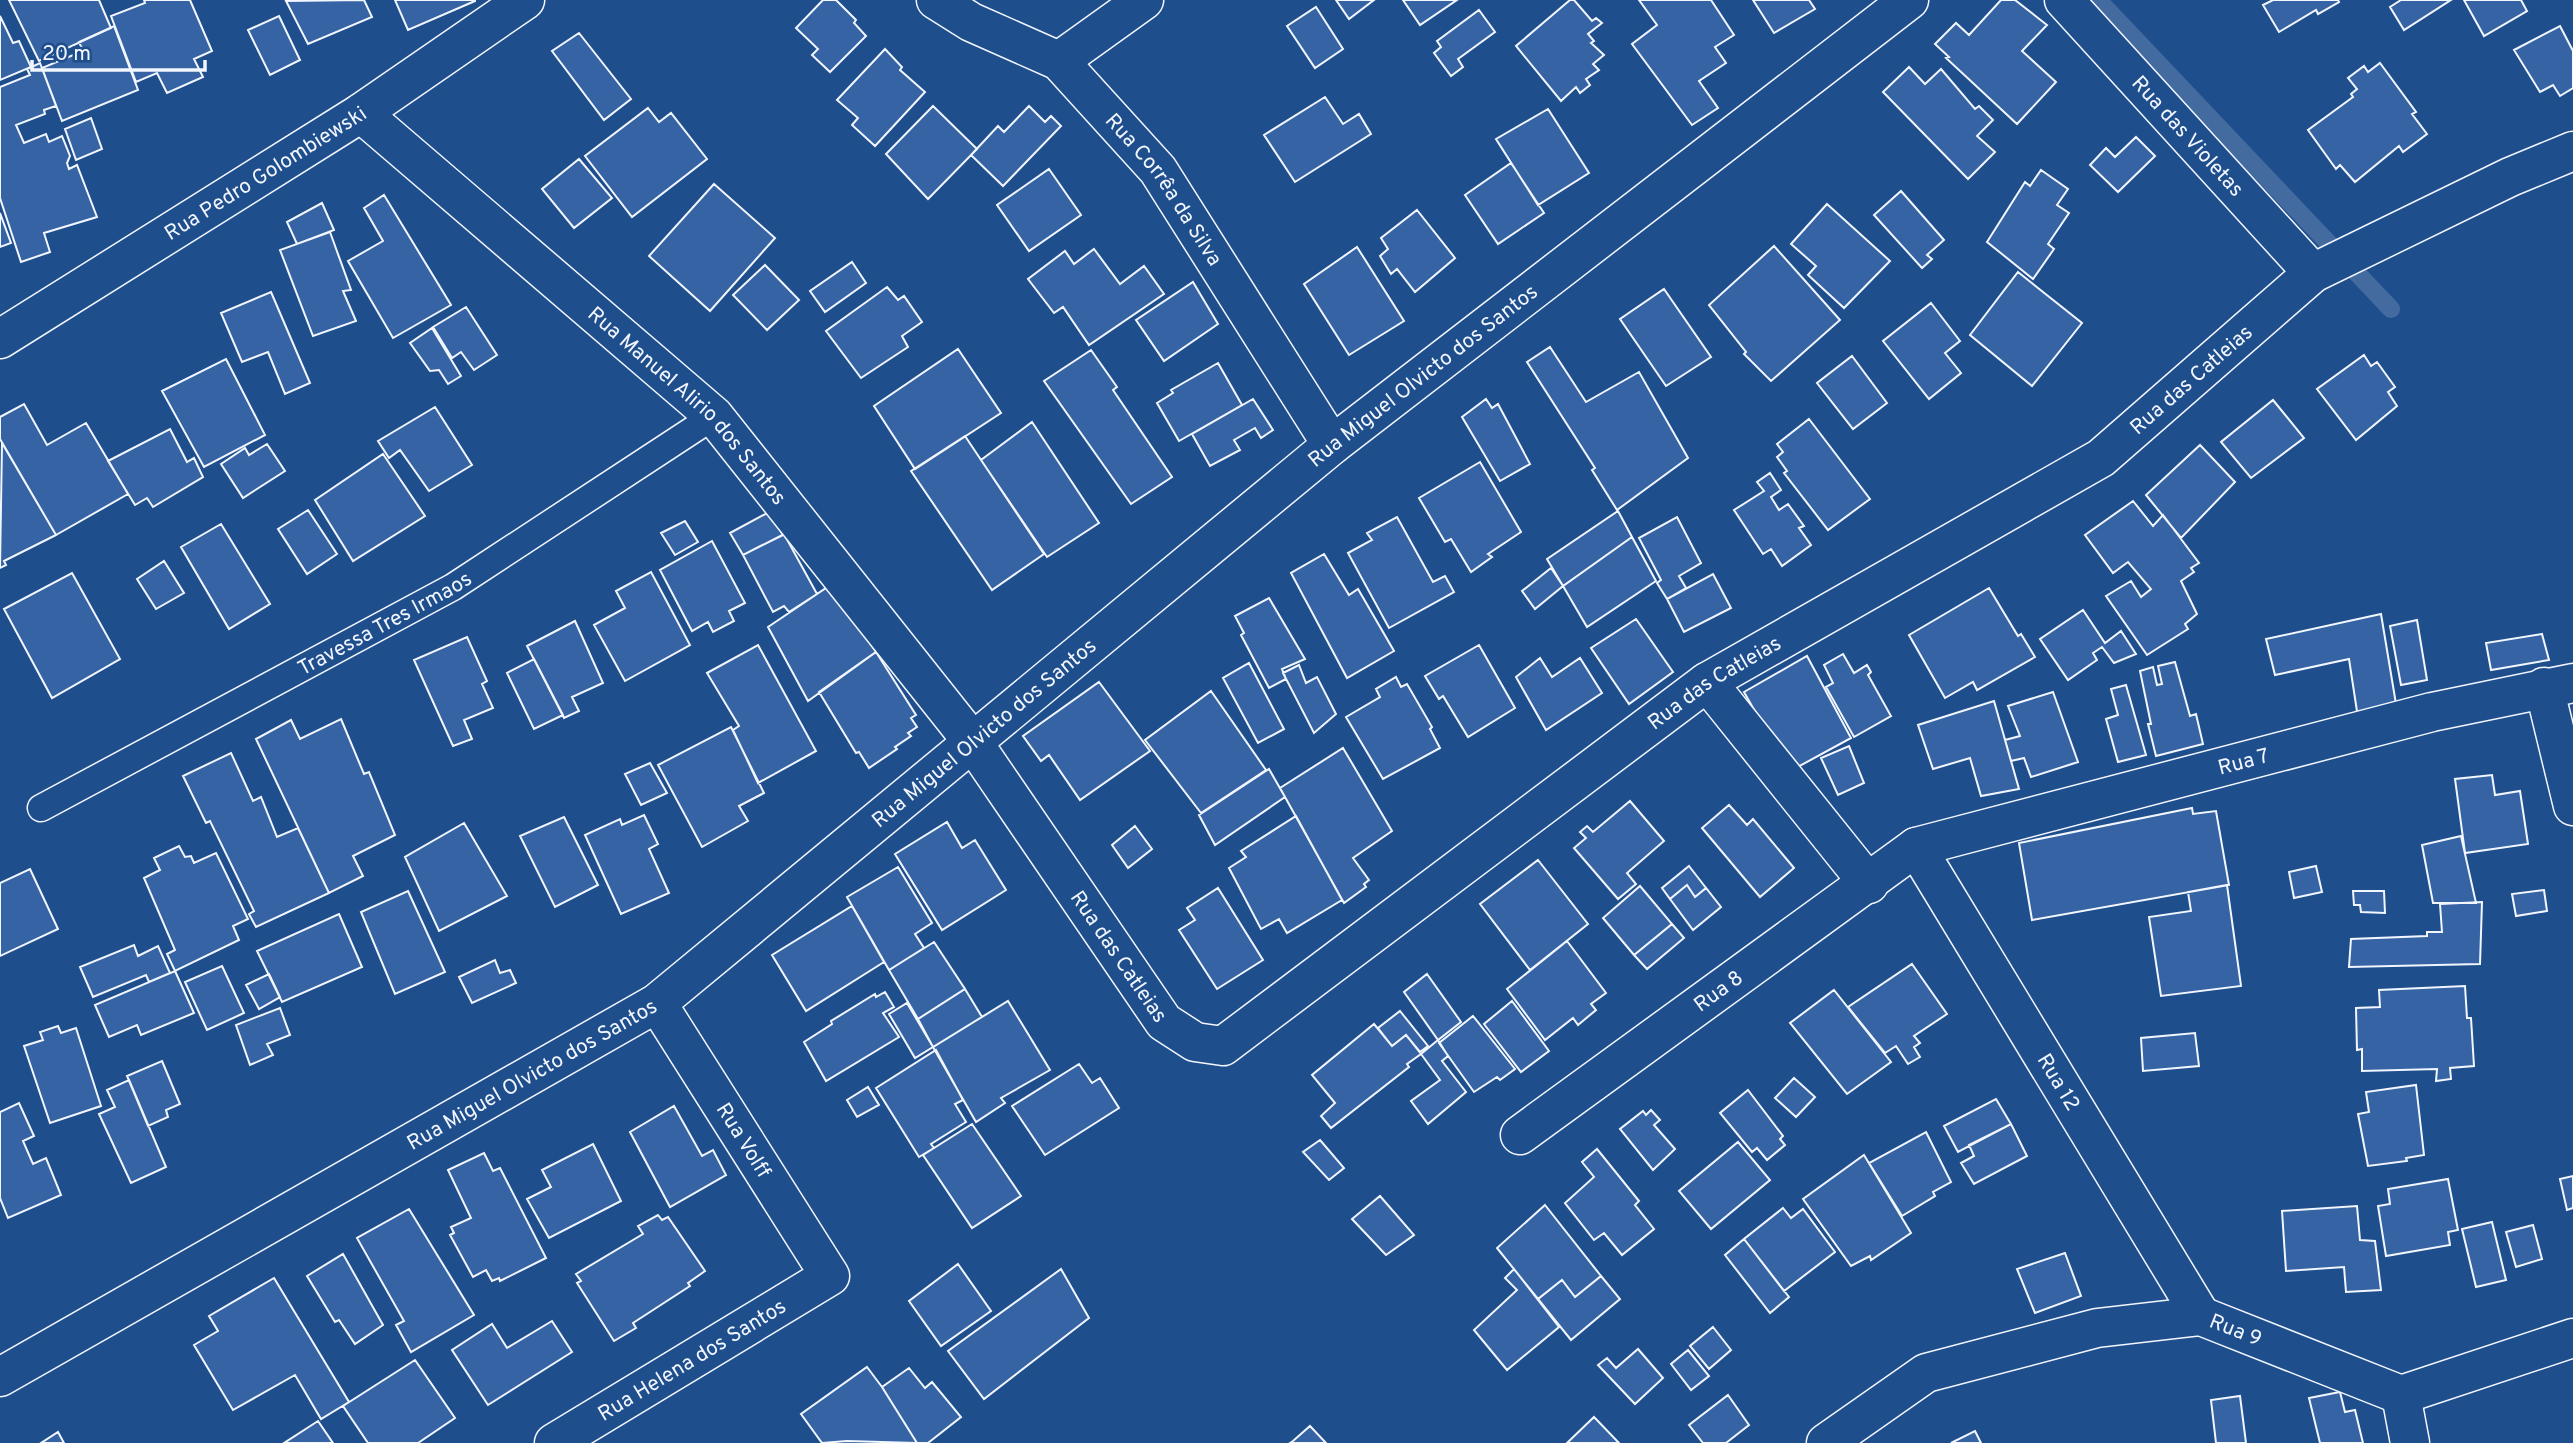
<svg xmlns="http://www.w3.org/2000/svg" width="2573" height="1443" viewBox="0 0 2573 1443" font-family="Overpass,sans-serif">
<rect width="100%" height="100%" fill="#1f4e8c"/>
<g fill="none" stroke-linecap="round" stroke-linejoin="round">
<path stroke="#446ba0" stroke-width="18" d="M2098,0L2391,309"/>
</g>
<path fill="#3563a3" stroke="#f2f6ff" stroke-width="2" d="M9,0H99L111,28L39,61Z
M144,0H190L212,51L194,59L203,77L167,93L157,73L136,82L111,16L145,3Z
M364,0L372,17L308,44L286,1Z
M395,0H475V1L408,30Z
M823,0H836L856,20L854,23L866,36L830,72L812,55L818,49L796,28Z
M1336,0H1374L1349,19Z
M1403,0H1457L1420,25Z
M1570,0H1574L1592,21L1596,18L1602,23L1588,34L1594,41L1591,43L1604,55L1593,64L1599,70L1586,79L1590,85L1580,93L1576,87L1561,101L1516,46Z
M1639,0H1711L1734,35L1715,47L1726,63L1699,81L1718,108L1692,125L1632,44L1657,25Z
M1753,0H1809L1815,9L1774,33Z
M2001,0H2015L2047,25L2022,51L2056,82L2017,124L1946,58L1949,57L1935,44L1956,23L1969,35Z
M2273,0H2338L2339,2L2318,14L2316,10L2279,32L2263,5Z
M2401,0H2451L2404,30L2390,7Z
M2464,0H2521L2527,11L2484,36Z
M1316,7L1343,49L1315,68L1287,26Z
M1479,10L1495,32L1458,59L1463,67L1451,76L1434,53L1441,47L1437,41Z
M0,16L13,43L19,41L31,67L0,80Z
M279,16L300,60L270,75L248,30Z
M114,26L138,90L62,121L42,68L83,51L79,42Z
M2560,26L2573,51V88L2560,96L2553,85L2540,92L2514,50Z
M579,33L631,99L604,120L552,51Z
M885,49L902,67L900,70L925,92L875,146L852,125L858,118L837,100Z
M40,63L56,106L44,110L45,114L16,125L24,143L46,134L49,142L62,136L70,156L67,163L69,169L77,165L97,217L44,233L50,252L21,262L0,198V87L30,75L27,69Z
M2380,63L2416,112L2412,114L2427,134L2403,152L2399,146L2355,182L2340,165L2336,169L2308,130L2353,97L2351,94L2357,89L2348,78L2364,66L2368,72Z
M1909,67L1925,84L1941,69L1975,109L1979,106L1993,120L1977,136L1995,152L1968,179L1883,92Z
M1325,97L1343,124L1359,114L1371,134L1295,182L1264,135Z
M933,106L977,149L928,199L886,154Z
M1029,106L1045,122L1051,116L1061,126L1003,186L971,155L998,126L1004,132Z
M648,108L659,122L671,113L707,159L632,217L585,156Z
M1548,109L1589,173L1538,205L1496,139Z
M91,118L102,149L76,160L65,129Z
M2136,137L2155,156L2118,192L2090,165L2106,148L2115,157Z
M579,159L612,198L574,228L542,189Z
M1511,163L1544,213L1498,244L1465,195Z
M1049,169L1081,215L1029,251L997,205Z
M2041,170L2068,189L2057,205L2069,213L2048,244L2054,249L2033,279L1987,242L2025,182L2030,186Z
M714,184L775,238L710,311L649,256Z
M1901,191L1944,240L1927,255L1932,259L1922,268L1874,215Z
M384,195L451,305L393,338L348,261L383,241L364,208Z
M322,203L334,230L297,244L287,222Z
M1827,204L1890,261L1844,308L1808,275L1816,266L1791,244Z
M1417,210L1455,258L1415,292L1397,269L1391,274L1380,256L1388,249L1381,238Z
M0,213L11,243L0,247Z
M330,232L351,290L343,291L356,321L313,336L280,250Z
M1774,246L1840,320L1771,381L1744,354L1746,352L1709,305Z
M1357,247L1404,321L1349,355L1304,284Z
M1094,249L1120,284L1144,266L1164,294L1089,345L1063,307L1054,313L1028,279L1065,251L1074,264Z
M852,262L866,283L825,312L810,291Z
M765,265L799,300L767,330L733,295Z
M2018,272L2082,323L2032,386L1970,335Z
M1193,282L1218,324L1164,361L1136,320Z
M887,287L898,300L904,296L922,322L902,336L908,347L861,378L826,331Z
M1664,289L1711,357L1666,386L1620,319Z
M271,292L310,383L285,394L268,352L242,362L221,313Z
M1931,303L1960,341L1945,353L1961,373L1929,399L1883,341Z
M466,307L497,355L474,370L461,352L452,358L433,327Z
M432,328L461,376L448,384L439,370L430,371L410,343Z
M1550,347L1586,402L1639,372L1688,458L1617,510L1592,470L1595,468L1527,362Z
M958,349L1001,413L915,469L874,406Z
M1091,350L1117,387L1113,390L1172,477L1131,504L1044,381Z
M2364,355L2371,366L2377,362L2395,387L2388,392L2397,406L2356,440L2317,389Z
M1852,356L1887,403L1853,429L1817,383Z
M226,359L265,435L204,467L162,391Z
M1218,363L1242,405L1179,441L1157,403L1173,393L1171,390Z
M1253,399L1273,430L1261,438L1255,428L1234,440L1240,450L1210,466L1192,434Z
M1486,399L1492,408L1498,404L1530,464L1500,481L1462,417Z
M2273,400L2304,438L2251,478L2221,442Z
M24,404L47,445L86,423L128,494L56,535L0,439V417Z
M435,407L472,465L429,491L400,450L389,458L378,441Z
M1809,419L1870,499L1828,530L1784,473L1787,471L1777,457L1783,452L1777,444Z
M1032,422L1099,523L1047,557L981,460Z
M170,429L187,462L194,458L203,477L153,507L147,498L135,505L108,461Z
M965,436L1044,554L992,590L911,471Z
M2,443L56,535L4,561L6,565L0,568Z
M267,444L285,471L243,498L221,464L245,448L249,455Z
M2200,445L2235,482L2181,538L2146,495Z
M383,454L425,516L353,561L315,500Z
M1480,462L1521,532L1488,554L1492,557L1471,572L1451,539L1445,542L1419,498Z
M1770,473L1781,490L1771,497L1779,510L1788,504L1804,526L1799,528L1811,545L1782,566L1771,549L1763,554L1734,510L1764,491L1757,482Z
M2133,501L2153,526L2163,515L2199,563L2191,568L2194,572L2181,581L2197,614L2185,624L2188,629L2147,655L2106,596L2131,581L2141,597L2151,589L2128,562L2113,573L2085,535Z
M308,510L337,554L307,574L278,529Z
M1618,511L1632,537L1563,586L1547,559Z
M769,512L783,535L743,555L730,533Z
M1397,517L1433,582L1445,576L1454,592L1389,628L1348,553L1372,540L1367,533Z
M1677,517L1701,563L1679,576L1686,588L1667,599L1657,583L1661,580L1639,538Z
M685,521L698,542L675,555L661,533Z
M221,524L270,604L229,629L181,547Z
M784,534L817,594L789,612L784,606L773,612L743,555Z
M1632,537L1656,581L1587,627L1563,586Z
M712,541L745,603L729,611L734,621L713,632L708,622L692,631L660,570Z
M1324,554L1349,595L1358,589L1394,651L1347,678L1291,573Z
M164,561L184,593L156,609L137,579Z
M1551,568L1563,586L1535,609L1522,591Z
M651,572L690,645L625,681L594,625L625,608L616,591Z
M72,573L120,659L52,698L4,609Z
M1713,574L1731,608L1684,632L1667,599Z
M832,584L876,652L808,701L768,627Z
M1989,588L2018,636L2021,634L2035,657L1977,690L1973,682L1945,698L1909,635Z
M1269,598L1305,659L1282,669L1286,679L1269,688L1241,635L1244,633L1235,616Z
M2083,610L2105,643L2121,631L2136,654L2114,663L2102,647L2093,653L2097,660L2068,680L2040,639Z
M2381,614L2397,710L2358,718L2349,659L2275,675L2266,639Z
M1636,619L1673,672L1629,704L1591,648Z
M2417,620L2427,680L2401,685L2390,626Z
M575,621L603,683L572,697L579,711L564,718L527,646Z
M2542,634L2549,660L2491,670L2486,643Z
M467,637L487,681L482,684L493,708L464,720L472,739L453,746L414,660Z
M758,645L816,751L758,783L733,730L739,726L707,673Z
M1479,645L1515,708L1468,737L1443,696L1439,699L1425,676Z
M876,652L916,715L911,718L917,727L908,733L911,736L895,747L897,749L869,768L859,752L856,753L819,692Z
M1843,654L1854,673L1867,665L1871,672L1868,675L1891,716L1854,737L1826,687L1833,683L1824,665Z
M1807,656L1851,738L1794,769L1778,752L1744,692Z
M1540,658L1552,677L1580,658L1602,693L1546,730L1516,677Z
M534,659L563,715L534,729L507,673Z
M2175,662L2190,716L2196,714L2203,744L2156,756L2148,724H2151L2140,671L2153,667L2157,685L2162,684L2158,666Z
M1249,663L1284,729L1258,743L1223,678Z
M1299,665L1306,683L1317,677L1336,714L1314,733L1283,673Z
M1396,677L1401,687L1407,684L1432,727L1430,729L1440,748L1383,779L1346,717L1380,697L1376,689Z
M1099,682L1150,751L1080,800L1049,755L1041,761L1023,736Z
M2126,685L2146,755L2118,762L2106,719L2118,715L2111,689Z
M1211,691L1266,770L1201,813L1145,740Z
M2053,692L2078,762L2031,777L2024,758L2011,761L2005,740L2020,736L2008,706Z
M1994,701L2019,789L1981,796L1970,758L1933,769L1918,725Z
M341,719L364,774L369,772L395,835L353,856L363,876L329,893L256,739L291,720L300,739Z
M731,727L764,793L739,806L748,821L702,847L658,765Z
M1849,746L1864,783L1838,795L1821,758Z
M1343,748L1392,831L1353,858L1369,880L1364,884L1366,887L1344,903L1280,788Z
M231,753L253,801L261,797L277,837L298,828L329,893L256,927L249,914L254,911L210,821L206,823L183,776Z
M650,763L667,793L641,805L625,774Z
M1269,769L1285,797L1215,845L1199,815Z
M2492,775L2495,795L2520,791L2528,844L2465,853L2455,779Z
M1630,801L1664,841L1627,873L1636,884L1618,899L1574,848L1586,838L1580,832L1587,826L1593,832Z
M1729,805L1747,825L1753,819L1794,868L1760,897L1702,828Z
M2192,808L2193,814L2216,811L2229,885L2032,920L2019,843Z
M644,815L658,844L649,849L669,893L621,914L585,835L620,819L622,825Z
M1296,816L1342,900L1287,933L1279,919L1261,929L1229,868L1246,857L1241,851Z
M564,817L598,885L555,907L520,836Z
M947,822L962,848L975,840L1006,890L942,930L895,854Z
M464,823L507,896L439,931L405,857Z
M1135,826L1152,849L1128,868L1112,845Z
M2461,836L2476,903H2433L2422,845Z
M179,846L185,857L191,856L194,863L216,853L248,919L233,926L239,940L175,971L167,954L175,950L144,878L160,870L154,858Z
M1538,860L1588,924L1530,970L1480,904Z
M1689,866L1706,888L1695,897L1687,885L1670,899L1662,888Z
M2316,866L2322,892L2294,898L2289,872Z
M898,867L932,923L915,934L924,948L889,970L847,897Z
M30,869L58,929L0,956V883Z
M1687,885L1695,897L1706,888L1721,907L1693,930L1670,899Z
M2227,885L2241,986L2161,996L2149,917L2191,911L2188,892Z
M1640,886L1672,924L1634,955L1603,918Z
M1218,888L1263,960L1217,989L1179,930L1195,920L1187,908Z
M2544,890L2547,911L2516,916L2512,894Z
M408,891L445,972L395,994L361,912Z
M2353,891H2384L2385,913L2361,912L2360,905H2354Z
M2482,902L2480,964L2349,967L2351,939L2427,936V932H2442L2440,904Z
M852,906L884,962L806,1011L772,955Z
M339,914L362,967L282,1002L257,951Z
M1672,924L1684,938L1647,969L1634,955Z
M1567,941L1606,993L1591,1004L1596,1010L1578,1025L1573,1018L1545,1040L1507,989Z
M934,942L965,989L918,1019L889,970Z
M134,945L138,956L158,946L170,973L149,982L146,975L93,997L80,967Z
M495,960L500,973L510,970L516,983L472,1003L459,977Z
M1912,964L1947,1014L1914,1036L1920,1043L1914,1047L1920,1057L1908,1064L1896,1046L1885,1053L1848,1007Z
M222,966L244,1013L207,1030L185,982Z
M175,971L194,1013L141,1035L137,1025L109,1037L95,1005Z
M269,974L280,997L259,1009L246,985Z
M1427,974L1461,1022L1438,1040L1404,992Z
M2465,986L2467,1018H2471L2474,1066L2450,1068L2451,1079L2436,1081L2437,1069L2362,1071V1049L2357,1050L2356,1008L2380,1007L2379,990Z
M965,989L982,1017L933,1047L918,1019Z
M1834,990L1891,1062L1847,1094L1790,1023Z
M885,992L894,1007L883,1013L899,1037L826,1081L804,1042L832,1024L831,1021L875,994L876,997Z
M1008,1001L1050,1070L1001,1098L1005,1103L976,1122L933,1047Z
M1512,1001L1549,1051L1521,1072L1484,1024Z
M907,1003L933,1047L915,1058L889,1014Z
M280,1008L290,1035L267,1044L273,1055L250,1065L236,1025Z
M1400,1011L1428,1046L1420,1052L1406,1035L1392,1046L1378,1028Z
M1473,1016L1515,1069L1500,1080L1497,1077L1474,1092L1439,1043Z
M1374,1024L1392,1046L1406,1035L1421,1054L1407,1064L1409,1067L1331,1128L1321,1116L1335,1103L1312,1075Z
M58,1026L61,1033L76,1028L101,1106L50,1123L24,1046L43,1040L40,1032Z
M2195,1033L2199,1066L2143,1071L2141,1038Z
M1438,1040L1448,1056L1442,1061L1466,1092L1428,1124L1411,1101L1440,1080L1421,1054Z
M936,1050L963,1100L955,1104L966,1122L931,1144L934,1148L919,1157L876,1088Z
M162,1061L180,1104L166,1110L168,1117L148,1126L127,1076Z
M1079,1064L1092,1083L1100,1078L1119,1108L1045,1155L1012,1106Z
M1794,1078L1815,1097L1796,1117L1775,1098Z
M129,1080L166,1167L131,1183L99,1114L115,1107L107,1090Z
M2416,1085L2424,1155L2406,1158L2407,1161L2368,1166L2358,1114L2369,1112L2366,1092Z
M868,1087L879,1105L857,1117L847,1100Z
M1748,1090L1783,1136L1780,1139L1785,1145L1767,1160L1757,1148L1752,1152L1720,1113Z
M1996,1099L2011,1124L1958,1152L1944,1126Z
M19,1103L34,1136L23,1141L33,1164L46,1158L61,1195L8,1218L0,1198V1112Z
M674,1106L702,1156L713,1150L726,1175L670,1207L630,1132Z
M1651,1110L1660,1120L1654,1125L1675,1149L1653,1170L1620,1129L1643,1111L1646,1115Z
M972,1124L1021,1196L972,1228L923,1155Z
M2011,1124L2027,1156L1974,1184L1961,1163L1974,1156L1969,1145Z
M1926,1132L1951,1182L1933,1192L1935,1196L1902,1216L1869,1163Z
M1320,1140L1344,1168L1329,1180L1303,1152Z
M1738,1142L1770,1180L1711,1229L1679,1191Z
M593,1144L621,1201L549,1238L527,1199L551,1187L542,1170Z
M1597,1149L1639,1201L1635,1205L1654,1229L1622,1255L1604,1233L1594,1240L1565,1203L1594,1177L1582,1162Z
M484,1153L493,1171L500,1168L546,1258L500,1281L499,1278L492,1281L486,1270L473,1277L450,1235L454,1233L451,1227L471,1218L448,1170Z
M1864,1155L1911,1233L1871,1260L1870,1256L1851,1266L1803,1199Z
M2573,1176V1208L2567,1210L2560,1179Z
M2448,1179L2458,1230L2448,1232L2450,1245L2386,1256L2378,1206L2390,1204L2388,1189Z
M1380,1196L1414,1235L1386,1255L1352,1219Z
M1545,1205L1601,1276L1575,1297L1562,1280L1538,1299L1497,1248Z
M2357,1206L2360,1240L2375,1241L2381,1290L2346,1292L2344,1267L2286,1271L2282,1211Z
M1783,1208L1791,1218L1803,1209L1835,1252L1784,1291L1744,1239Z
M409,1209L474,1315L411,1352L396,1325L404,1321L357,1238Z
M658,1215L662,1220L668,1217L705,1271L688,1283L690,1286L633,1323L636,1328L614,1341L577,1283L581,1281L576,1274L643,1234L638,1226Z
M2492,1222L2506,1280L2476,1287L2462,1229Z
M2533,1225L2542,1259L2516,1267L2506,1232Z
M1744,1239L1789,1297L1770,1313L1725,1255Z
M2065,1253L2081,1296L2035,1313L2017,1269Z
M343,1254L383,1325L355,1344L339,1320L335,1322L307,1276Z
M958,1264L991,1311L941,1346L909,1301Z
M1061,1269L1089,1318L984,1399L948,1351Z
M1514,1269L1559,1327L1507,1370L1474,1330L1517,1290L1505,1278Z
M1601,1276L1620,1299L1571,1340L1538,1299L1562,1280L1575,1297Z
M274,1278L349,1402L321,1419L295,1375L233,1410L194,1345L218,1331L209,1316Z
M552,1321L572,1352L488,1405L452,1350L492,1324L507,1348Z
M1713,1327L1731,1350L1709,1369L1690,1346Z
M1638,1349L1663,1378L1635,1404L1598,1365L1607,1358L1616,1368Z
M1688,1350L1709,1376L1691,1390L1671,1364Z
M415,1360L455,1418L418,1443H368L343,1406Z
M867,1367L882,1387L917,1443L847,1441L822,1443L801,1414Z
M909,1368L925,1388L932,1382L961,1417L928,1443H917L882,1387Z
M2340,1392L2345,1412L2355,1410L2363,1443H2320L2309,1398Z
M1728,1395L1749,1425L1726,1443H1703L1689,1425Z
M2240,1396L2246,1443H2216L2211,1400Z
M1594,1417L1619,1443H1567Z
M318,1421L333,1443H284Z
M1310,1426L1326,1443H1290L1293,1441Z
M1975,1431L1981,1443H1951Z
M58,1432L64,1443H41Z"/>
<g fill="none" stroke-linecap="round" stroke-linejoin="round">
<defs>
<g id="lane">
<path id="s1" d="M41,808L453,587L714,416"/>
</g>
<g id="street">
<path id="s2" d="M936,0L971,22L1059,61L1158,170L1332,445"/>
<path id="s3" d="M2064,0L2313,273"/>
<path d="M1059,61L1144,0"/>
<path id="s4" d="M361,113L714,416L972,741L1164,1022L1195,1042L1223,1046L1707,682L2101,458L2313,273L2510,177L2573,151"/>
<path id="s5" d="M0,339L361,113L525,0"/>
<path d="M1707,682L1869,884"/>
<path d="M2544,687L2573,806"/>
<path id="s6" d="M1916,847L2201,1316"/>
<path id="s7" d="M1520,1135L1916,847L2432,712L2573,683"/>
<path id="s8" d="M0,1377L657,1003L1332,445L1909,0"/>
<path d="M2401,1395L2410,1443"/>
<path id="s9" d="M554,1443L830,1276L657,1003"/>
<path id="s10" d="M1826,1443L1926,1373L2097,1328L2201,1316L2401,1395L2573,1338"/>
</g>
</defs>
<use href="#lane" stroke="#f2f6ff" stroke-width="29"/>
<use href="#street" stroke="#f2f6ff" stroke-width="41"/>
<use href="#lane" stroke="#1f4e8c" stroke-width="26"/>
<use href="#street" stroke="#1f4e8c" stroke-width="38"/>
</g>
<g text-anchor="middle" stroke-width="5" stroke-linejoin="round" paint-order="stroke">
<g font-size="21" fill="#f2f6ff" stroke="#1f4e8c">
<text dy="7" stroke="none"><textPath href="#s3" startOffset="184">Rua das Violetas</textPath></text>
<text dy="7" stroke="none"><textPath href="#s5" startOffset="313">Rua Pedro Golombiewski</textPath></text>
<text dy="7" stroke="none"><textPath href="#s2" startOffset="304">Rua Corrêa da Silva</textPath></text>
<text dy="7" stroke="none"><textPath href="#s8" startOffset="1746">Rua Miguel Olvicto dos Santos</textPath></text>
<text dy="7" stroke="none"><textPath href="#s4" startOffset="2464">Rua das Catleias</textPath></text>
<text dy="7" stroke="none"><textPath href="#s4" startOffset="439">Rua Manuel Alirio dos Santos</textPath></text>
<text dy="7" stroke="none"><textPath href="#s1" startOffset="390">Travessa Tres Irmaos</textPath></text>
<text dy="7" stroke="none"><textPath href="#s4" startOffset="1897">Rua das Catleias</textPath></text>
<text dy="7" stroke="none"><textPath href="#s8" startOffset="1180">Rua Miguel Olvicto dos Santos</textPath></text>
<text dy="7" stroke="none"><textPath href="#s7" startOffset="828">Rua 7</textPath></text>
<text dy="7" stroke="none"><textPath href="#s4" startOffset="1141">Rua das Catleias</textPath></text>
<text dy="7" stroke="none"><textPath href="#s7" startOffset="245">Rua 8</textPath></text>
<text dy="7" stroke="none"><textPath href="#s8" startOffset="612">Rua Miguel Olvicto dos Santos</textPath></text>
<text dy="7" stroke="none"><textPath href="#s6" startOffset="275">Rua 12</textPath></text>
<text transform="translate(744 1140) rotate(58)" y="7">Rua Volff</text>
<text dy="7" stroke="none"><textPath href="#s10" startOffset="441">Rua 9</textPath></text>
<text dy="7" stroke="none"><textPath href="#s9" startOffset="161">Rua Helena dos Santos</textPath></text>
</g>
</g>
<path d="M32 60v10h173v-10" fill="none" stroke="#f2f6ff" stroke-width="3.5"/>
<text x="42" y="60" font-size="21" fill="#f2f6ff" stroke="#1f4e8c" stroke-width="5" paint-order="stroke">20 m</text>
</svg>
